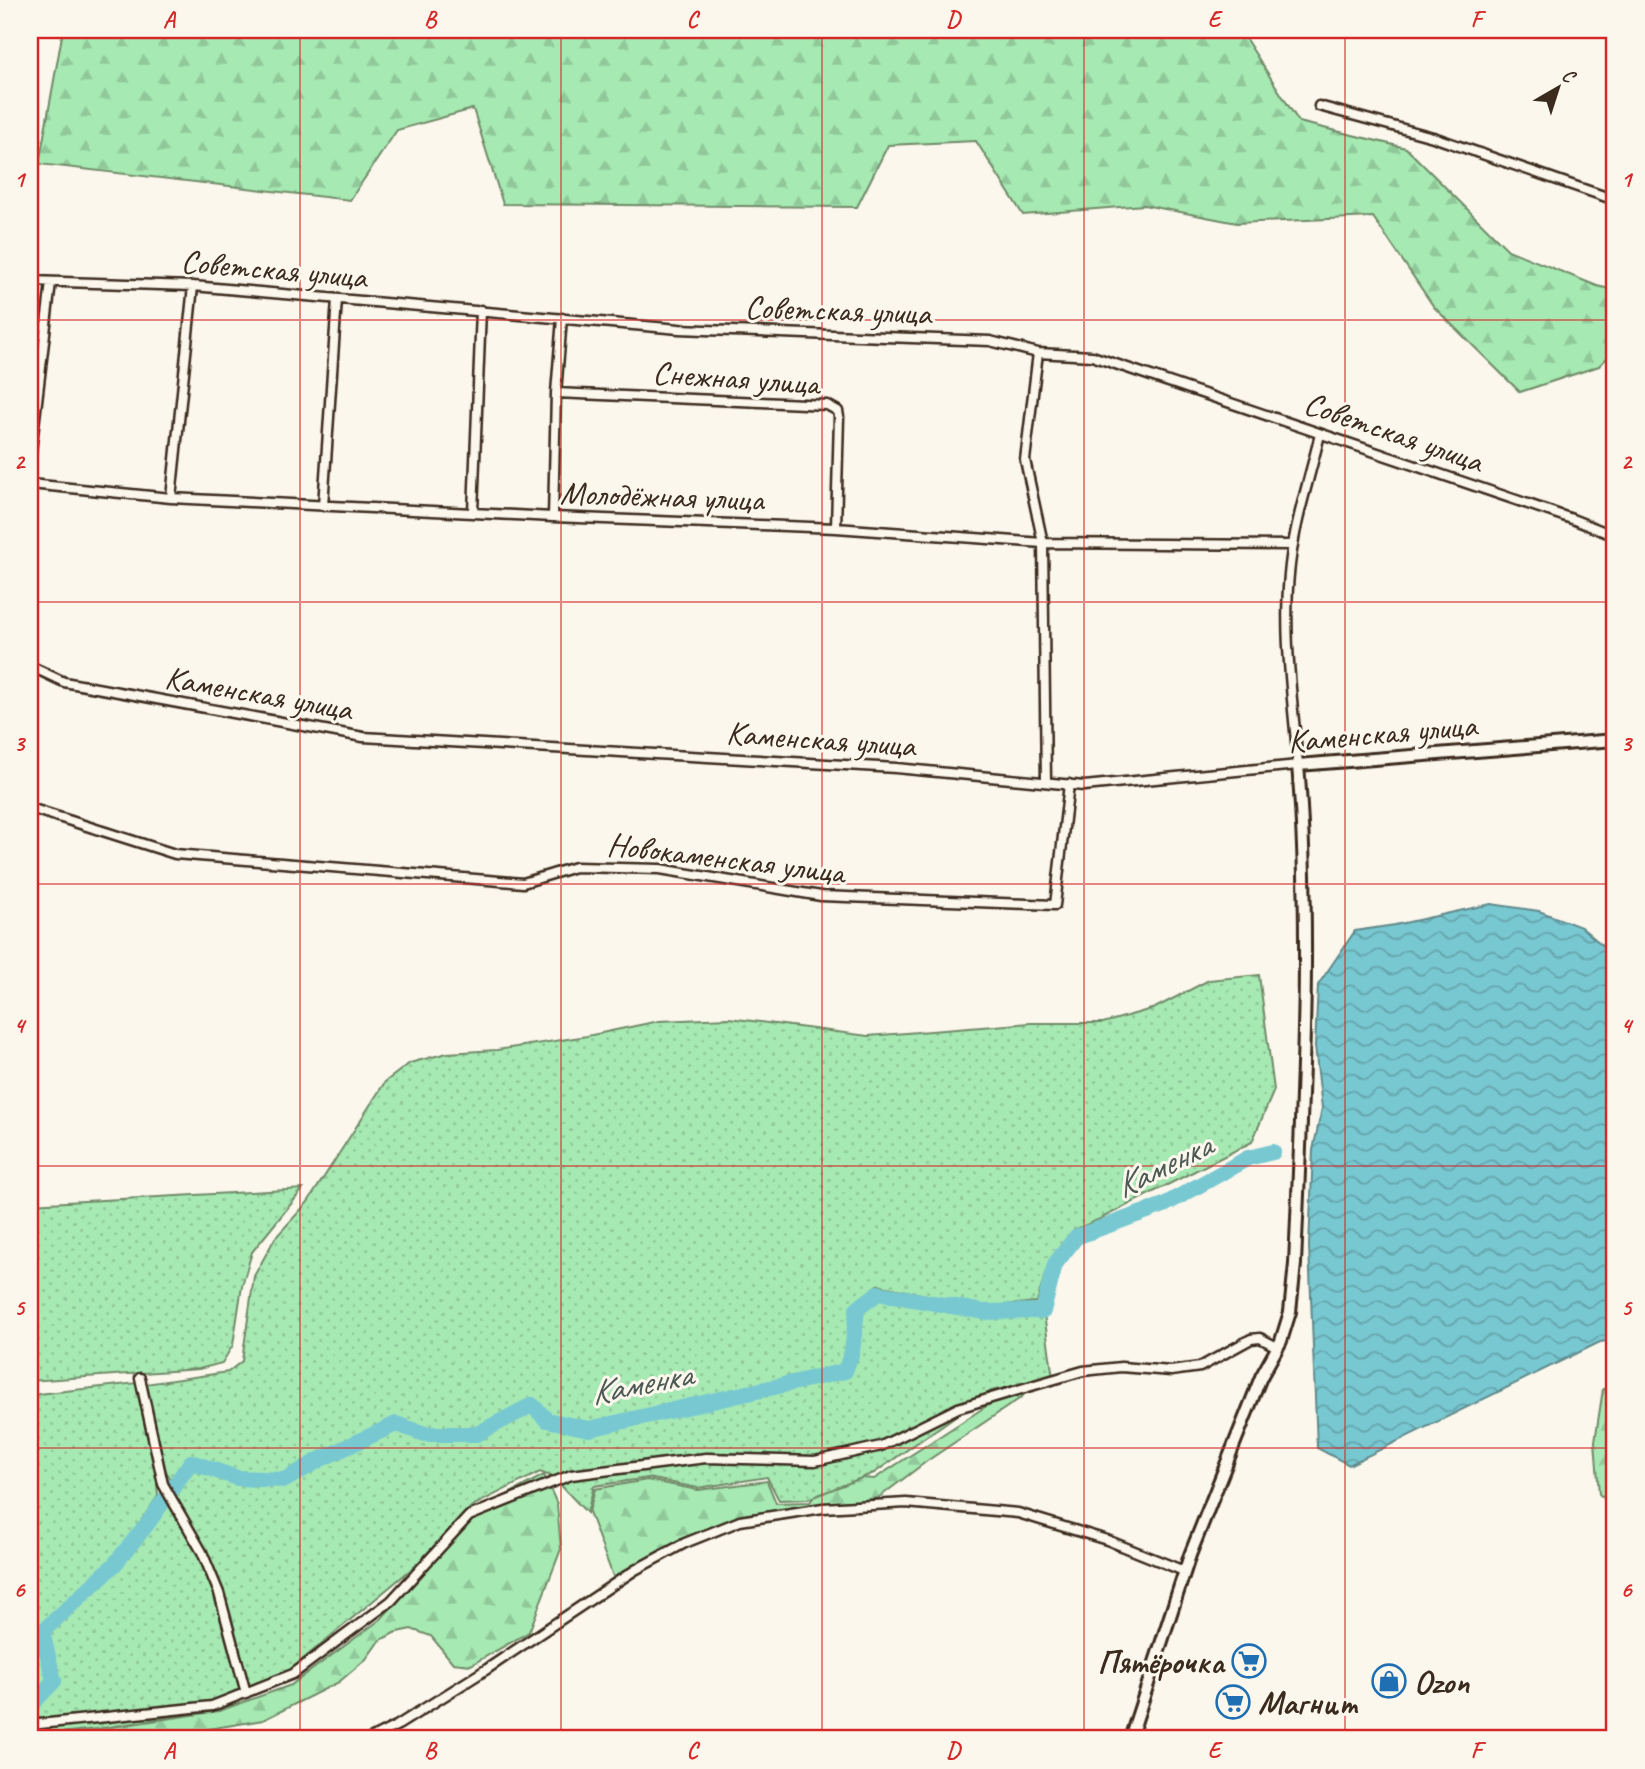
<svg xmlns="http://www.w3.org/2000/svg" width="1645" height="1769" viewBox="0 0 1645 1769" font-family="Caveat,sans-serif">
<defs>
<pattern id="forest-firs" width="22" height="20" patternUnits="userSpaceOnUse" patternTransform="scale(1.75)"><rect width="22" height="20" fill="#a6e9b3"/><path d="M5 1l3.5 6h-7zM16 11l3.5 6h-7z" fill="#90c89a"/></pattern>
<pattern id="garden-dots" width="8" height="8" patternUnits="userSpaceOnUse" patternTransform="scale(1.75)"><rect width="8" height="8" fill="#a6e9b3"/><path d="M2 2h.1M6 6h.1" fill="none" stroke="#90c89a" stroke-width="1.8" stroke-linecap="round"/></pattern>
<pattern id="water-waves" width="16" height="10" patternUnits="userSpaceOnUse" patternTransform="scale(1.75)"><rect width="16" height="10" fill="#78c8d2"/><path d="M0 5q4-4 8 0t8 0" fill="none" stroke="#64a3aa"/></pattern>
</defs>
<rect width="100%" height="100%" fill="#fbf7ec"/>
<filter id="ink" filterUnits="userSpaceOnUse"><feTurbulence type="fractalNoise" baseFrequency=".0143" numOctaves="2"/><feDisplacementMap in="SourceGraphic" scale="14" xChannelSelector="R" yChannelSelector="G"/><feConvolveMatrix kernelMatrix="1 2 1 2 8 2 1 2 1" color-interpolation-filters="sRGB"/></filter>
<g filter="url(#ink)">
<path fill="url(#forest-firs)" stroke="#708a68" stroke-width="2" d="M63,30H1240L1299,122L1406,148L1508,250L1597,286L1615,290V350L1599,366L1520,392L1434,307L1373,217L1237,223L1144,205L1023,215L976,141L888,145L857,207L503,204L473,109L397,130L350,200L39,164Z
M995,1374L1034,1381L1022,1397L927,1461L878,1498L818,1507L747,1514L675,1544L614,1579L589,1512L595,1489L647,1480L698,1490L767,1481L776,1503L810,1502L829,1475L874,1479L1005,1394Z
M1615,1388V1508L1599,1494L1595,1441L1603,1389Z
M544,1475L557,1504L561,1549L529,1632L471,1665L453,1663L431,1636L411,1629L394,1633L379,1641L366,1659L339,1682L263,1720L148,1739H30L219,1711L291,1685L381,1619L477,1511Z"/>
<path fill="url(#garden-dots)" stroke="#708a68" stroke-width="2" d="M1259,975L1274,1090L1252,1142L1100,1219L1074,1230L1049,1262L1037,1302L984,1307L878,1285L852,1306L847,1351L841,1367L590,1424L551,1416L532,1400L477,1431L425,1432L396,1421L317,1458L285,1478L238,1474L191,1458L172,1481L164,1468L145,1384L228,1372L242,1361L254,1276L275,1238L308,1202L385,1082L410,1063L447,1053L497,1050L587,1036L659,1021L729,1018L868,1036L1031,1023H1103L1155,1008L1209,980Z
M303,1189L252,1252L242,1286L233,1345L222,1363L199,1369L30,1381V1204Z
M880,1299L987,1318L1044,1314L1053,1378L991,1391L874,1473L808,1499L779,1500L767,1477L698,1488L648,1478L594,1486L587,1513L553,1477L540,1472L472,1506L415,1566L326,1640L278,1680L226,1708L97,1729L30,1736V1706H35L56,1682L44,1633L116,1567L191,1465L235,1480L286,1486L320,1464L396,1430L426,1440L476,1439L531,1410L546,1424L587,1433L846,1375L857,1355L862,1312Z
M137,1383L156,1467L158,1496C123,1550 88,1588 40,1631L51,1681L34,1700L30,1698V1395Z"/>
<path fill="url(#water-waves)" stroke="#60898a" stroke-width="2" d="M1491,904L1539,911L1581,927L1615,956V1340L1600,1342L1349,1465L1317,1448L1309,1246L1313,1150L1322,1108L1315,1046L1318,985L1355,931L1395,925Z"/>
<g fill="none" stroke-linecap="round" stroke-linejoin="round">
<path stroke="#78c8d2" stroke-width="16" d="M30,1702H34L54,1681L42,1632L114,1565L148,1523L191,1462L237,1478L285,1480L319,1460L396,1424L425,1434H477L532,1405L547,1420L589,1429L845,1371L852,1352L857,1309L878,1293L984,1312L1043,1311L1055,1264L1076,1237L1164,1205L1248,1158L1273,1152"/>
<defs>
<path id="minor" d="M1319,106L1433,137L1615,200
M30,281L193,286L679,329L990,341L1038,353L1092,356L1572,519L1615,536
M1038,353L1025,460L1043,543L1046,782
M556,393L827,405L838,411L839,417L836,528
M30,461L51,282
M30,484L171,498L553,517L836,528L1043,543L1292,545
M171,498L193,286
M323,506L337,299
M473,512L481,310
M553,517L556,393L562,318
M30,666L64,682L363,737L896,768L1084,786L1298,765C1293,700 1282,631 1290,565C1295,521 1310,477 1320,434
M30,808L175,854L523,883L575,867L660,869L821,896L1055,905L1069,784
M140,1378L163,1484L202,1552L219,1593L246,1693
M30,1725L212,1706L293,1674L391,1601L469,1516L571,1475L706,1458L815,1461L881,1446L958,1408L1038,1384L1083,1371L1121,1367L1171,1371L1200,1367L1251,1339L1260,1338L1277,1347
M370,1739L398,1725L487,1669L635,1570L685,1543L740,1521L823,1508L906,1503L1018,1513L1107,1540L1184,1571"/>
<path id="tertiary" d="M1130,1739L1190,1555L1261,1377L1281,1341L1290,1312L1295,1264C1302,1098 1312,931 1298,765L1615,740"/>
</defs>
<use href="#minor" stroke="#3b2a1e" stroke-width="13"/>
<use href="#tertiary" stroke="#3b2a1e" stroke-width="16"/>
<use href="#minor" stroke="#fbf7ec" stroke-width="8"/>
<use href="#tertiary" stroke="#fbf7ec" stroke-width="10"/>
</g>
</g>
<path fill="none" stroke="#d62828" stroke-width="2" stroke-opacity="0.55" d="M300,30V1739M561,30V1739M822,30V1739M1084,30V1739M1345,30V1739M30,320H1615M30,602H1615M30,884H1615M30,1166H1615M30,1448H1615"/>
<defs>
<symbol id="supermarket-ring" viewBox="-11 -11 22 22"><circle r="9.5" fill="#fbf7ec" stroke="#1f6fb2" stroke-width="1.5"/><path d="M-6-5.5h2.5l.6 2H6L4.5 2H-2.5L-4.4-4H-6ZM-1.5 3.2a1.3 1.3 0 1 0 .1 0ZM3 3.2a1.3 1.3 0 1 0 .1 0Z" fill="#1f6fb2"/></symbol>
<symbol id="shop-ring" viewBox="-11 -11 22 22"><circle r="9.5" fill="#fbf7ec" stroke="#1f6fb2" stroke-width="1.5"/><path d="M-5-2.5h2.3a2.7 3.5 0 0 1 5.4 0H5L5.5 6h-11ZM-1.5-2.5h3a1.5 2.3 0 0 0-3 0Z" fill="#1f6fb2"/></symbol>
</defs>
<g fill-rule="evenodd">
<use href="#supermarket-ring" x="1230" y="1642" width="38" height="38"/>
<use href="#shop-ring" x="1370" y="1662" width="38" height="38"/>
<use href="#supermarket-ring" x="1214" y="1683" width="38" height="38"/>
</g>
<g text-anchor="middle" stroke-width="6" stroke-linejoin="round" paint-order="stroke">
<g font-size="33" fill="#3b2a1e" stroke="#fbf7ec">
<text transform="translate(274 268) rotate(5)" y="12">Советская улица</text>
<text transform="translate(838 309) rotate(2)" y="12">Советская улица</text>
<text transform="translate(736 377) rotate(4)" y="12">Снежная улица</text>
<text transform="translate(1394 431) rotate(19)" y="12">Советская улица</text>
<text transform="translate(662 495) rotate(2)" y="12">Молодёжная улица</text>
<text transform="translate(259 692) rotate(10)" y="12">Каменская улица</text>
<text transform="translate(1382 732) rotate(-5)" y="12">Каменская улица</text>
<text transform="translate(821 738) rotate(4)" y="12">Каменская улица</text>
<text transform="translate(726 857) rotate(7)" y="12">Новокаменская улица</text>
</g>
<g font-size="33" font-weight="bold" fill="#3b2a1e" stroke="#fbf7ec" text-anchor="start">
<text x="1224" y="1673" text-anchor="end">Пятёрочка</text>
<text x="1414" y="1693">Ozon</text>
<text x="1258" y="1714">Магнит</text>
</g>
<g font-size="35" font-style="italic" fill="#4d5954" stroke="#fbf7ec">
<text transform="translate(1163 1165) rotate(-26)" y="12">Каменка</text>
<text transform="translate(641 1383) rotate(-11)" y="12">Каменка</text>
</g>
</g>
<rect width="1645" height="1769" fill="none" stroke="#fbf7ec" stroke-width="77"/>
<g transform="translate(1558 88) rotate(39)" stroke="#fbf7ec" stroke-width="5" paint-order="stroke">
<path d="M0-5L12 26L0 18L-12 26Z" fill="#3b2a1e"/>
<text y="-10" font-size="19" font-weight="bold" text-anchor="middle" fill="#3b2a1e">С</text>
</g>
<rect x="38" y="38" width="1568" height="1692" fill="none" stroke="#d62828" stroke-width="2.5"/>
<g font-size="23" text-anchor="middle" font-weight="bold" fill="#d62828">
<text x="169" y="27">A</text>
<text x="430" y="27">B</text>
<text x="692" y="27">C</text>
<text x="953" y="27">D</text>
<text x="1214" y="27">E</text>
<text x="1476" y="27">F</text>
<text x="19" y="187">1</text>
<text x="1626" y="187">1</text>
<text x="19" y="469">2</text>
<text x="1626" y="469">2</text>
<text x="19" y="751">3</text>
<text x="1626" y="751">3</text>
<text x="19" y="1033">4</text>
<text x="1626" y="1033">4</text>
<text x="19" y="1315">5</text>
<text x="1626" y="1315">5</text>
<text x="19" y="1597">6</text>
<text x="1626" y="1597">6</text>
<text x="169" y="1758">A</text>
<text x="430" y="1758">B</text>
<text x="692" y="1758">C</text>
<text x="953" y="1758">D</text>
<text x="1214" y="1758">E</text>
<text x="1476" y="1758">F</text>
</g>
</svg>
